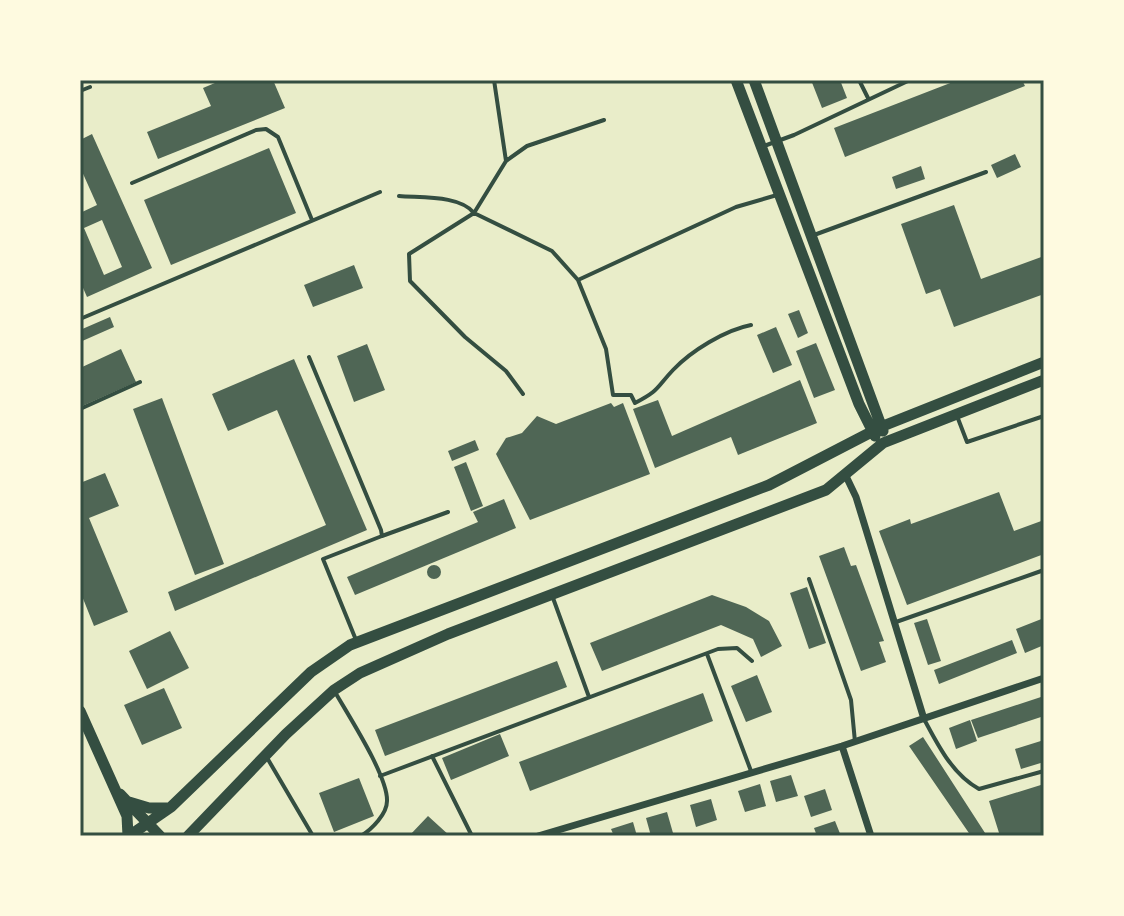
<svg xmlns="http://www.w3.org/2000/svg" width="1124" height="916" viewBox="0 0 1124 916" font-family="'PT Sans',sans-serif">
<rect width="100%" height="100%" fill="#e9edc9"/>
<path fill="#4f6655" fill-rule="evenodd" d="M222,80H273L285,108L158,159L147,132L211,106L203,88Z
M811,80H840L847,98L822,108Z
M958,80H1022L1025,86L845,157L834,128Z
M92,134L152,268L87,297L80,281V213L97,205L80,167V140ZM102,220L122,267L104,275L84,228Z
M269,148L296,213L171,265L144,200Z
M1015,154L1021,167L997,178L991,165Z
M921,166L925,179L896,189L892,177Z
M954,205L981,279L1044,256V294L954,327L940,289L926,294L901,224Z
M354,265L363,288L313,307L304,285Z
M799,310L808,333L798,338L788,314Z
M110,317L114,327L80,342V330Z
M776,327L792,365L773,373L757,335Z
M816,343L835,390L814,398L796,351Z
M367,344L385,390L354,402L337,356Z
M121,349L136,382L80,407V368Z
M294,359L367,530L175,611L168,592L326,525L277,410L228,431L212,394Z
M800,380L817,423L738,455L731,437L655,468L633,409L658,400L672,436Z
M162,398L224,564L195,575L133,409Z
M611,403L614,407L623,403L650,474L530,520L496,454L506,438L522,433L537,416L556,424Z
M475,440L479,450L452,461L448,451Z
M466,462L483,506L471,511L454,467Z
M105,473L119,506L89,518L128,612L94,626L80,591V483Z
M999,492L1014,531L1044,520V554L907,605L879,531L910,519L911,524Z
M504,499L516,528L355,595L347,577L478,522L473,512Z
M844,547L851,566L856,565L884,641L879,642L886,662L861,671L819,556Z
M427 572a7 7 0 1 1 14 0a7 7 0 1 1-14 0Z
M807,587L826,643L809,649L790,593Z
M712,595L746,607L769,621L782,646L761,657L753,639L721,625L602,671L590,643Z
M1044,618V645L1025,653L1016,629Z
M927,619L941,661L928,665L914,623Z
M170,631L189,668L147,689L129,651Z
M1012,640L1017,653L939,684L934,670Z
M557,661L567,687L385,756L375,730Z
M757,675L772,712L746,722L731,686Z
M164,688L182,728L142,745L124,705Z
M703,693L713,721L530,791L519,762Z
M1044,696V716L978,738L971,720Z
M970,720L977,741L956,749L949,728Z
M500,734L509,756L451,780L442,758Z
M923,737L987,836H971L909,746Z
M1044,740V762L1021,769L1015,749Z
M791,775L798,796L776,802L770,781Z
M359,778L374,816L334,832L319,793Z
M760,784L766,806L745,812L738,791Z
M1044,784V836H1000L989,801Z
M825,789L832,810L811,817L804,796Z
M711,799L717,820L696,827L690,805Z
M667,812L673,833L651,836L646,818Z
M428,816L450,836H409Z
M835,821L841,836H817L814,828Z
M633,822L637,836H614L611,829Z"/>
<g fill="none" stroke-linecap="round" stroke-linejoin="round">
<path stroke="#344e41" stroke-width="4" d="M494,80L506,161
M859,80L868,98
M80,91L90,87
M604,120L527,146L506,161L474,213L552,251L578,280L736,207L777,195
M764,146L794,135L910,80
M132,183L256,130L266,129L278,137L312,220
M399,196C421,198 460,195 474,213L409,254L410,281L465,337L506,371L523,394
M814,235L986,172
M578,280L606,349L613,395H631L635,403C660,390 656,388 673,370C691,351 725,330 751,325
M80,319L380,192
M309,357L381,530L382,536L323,559L356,640
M80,409L140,382
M957,416L967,442L1044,416
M382,536L448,512
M809,579L851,700L855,742
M553,598L589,697
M896,622L1044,570
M707,654L751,771
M335,692C348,715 388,776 387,801C387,814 372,829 361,836
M924,719C938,745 952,774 979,789L1044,771
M266,756L313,836
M432,756L472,836
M380,776L718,649L737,648L752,661"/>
<path stroke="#344e41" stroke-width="7" d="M845,474L856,497L924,719
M842,746L871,836
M538,836L842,746L1044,678"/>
<path stroke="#344e41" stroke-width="11" d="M736,80L859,404L875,436
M754,80L883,431
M80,711L127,816L128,836
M120,794L160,836
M129,802L149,808H167
M129,836L171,807L311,672L350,645L769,485L883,426L1044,362
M188,836L286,734L334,690L360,673L448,634L826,490L883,443L1044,380"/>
</g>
<rect width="1124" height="916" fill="none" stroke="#fefae0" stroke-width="164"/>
<rect x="82" y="82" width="960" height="752" fill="none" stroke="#344e41" stroke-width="3"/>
</svg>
